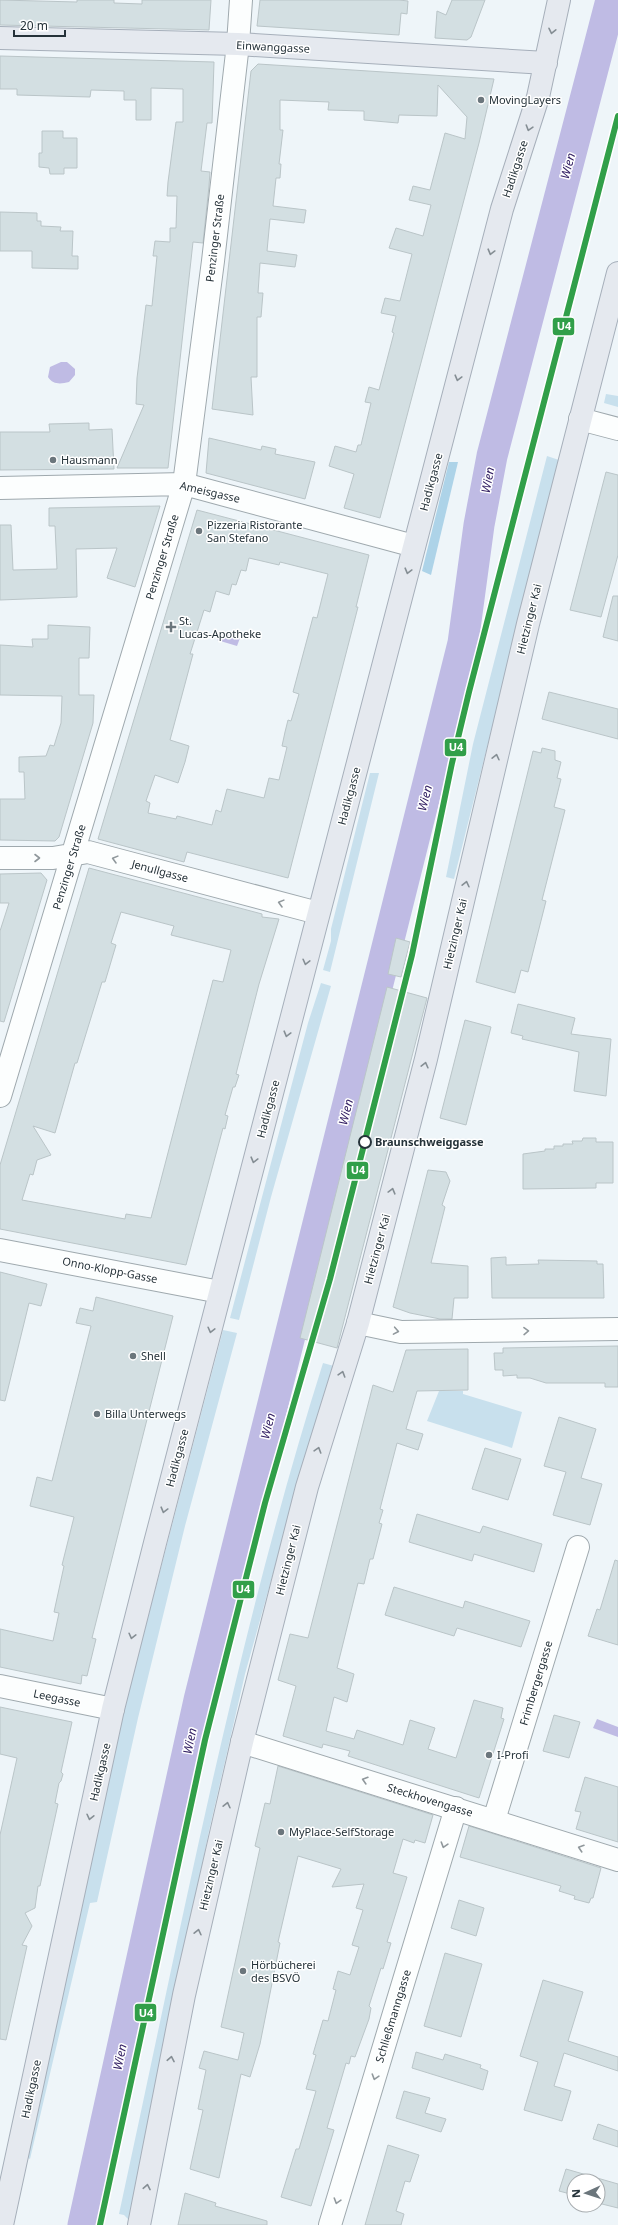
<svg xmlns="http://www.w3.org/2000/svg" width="618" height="2225" viewBox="0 0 618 2225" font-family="'Noto Sans',sans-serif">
<rect width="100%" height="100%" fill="#eef5f9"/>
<path fill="#c8e0ed" d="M606,394L618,396V407L604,403Z
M547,456L559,460L454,879L446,877L473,744Z
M370,773H379L330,972L323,970L331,941V929Z
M321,983L331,986L271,1197L239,1320L230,1318L308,1023Z
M223,1330L237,1333L185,1526L138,1718L97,1902L90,1903L30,2159L26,2157L128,1694Z
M323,1363L334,1366L312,1433L245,1674L209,1831L130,2221L124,2215L119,2214C181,1929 235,1642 323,1363Z
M439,1391H463V1394L522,1412L512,1448L427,1421Z"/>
<path fill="#add3e8" d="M449,462H458L431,575L422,571Z"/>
<path fill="#bfbbe4" d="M61,362H67L75,369V375L69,382C61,384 53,385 48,377L50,367Z
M219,632L240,638L237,646L217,640Z
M597,1719L618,1727V1737L593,1728Z"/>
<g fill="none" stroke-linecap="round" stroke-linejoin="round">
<path stroke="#bfbbe4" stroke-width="31" d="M83,2225L199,1700L463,643L479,525L492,456L611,0"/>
</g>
<path fill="#d3dfe2" stroke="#bac5c8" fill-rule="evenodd" d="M0,0L77,2V0H114V3L142,4V0H211L209,30L0,25Z
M260,0H399L408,1L407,14L401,13L399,35L257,26Z
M452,0H485L471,37L467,40L435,38L437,11L446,15Z
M0,56L214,62L212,123H207L201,171L210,172L209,186L203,243L193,242L168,468H117L144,405L136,404L137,378L146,305L152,306L157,256H153L155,241L170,242V228H176L177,196H167L168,182L176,122H183V89L151,88V120H136V100H124V91L91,90L90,97L17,95V89H0Z
M258,64L494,79L479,143L380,518L344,508L354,474L329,466L335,446L356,452L358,445H361L371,403L365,402L369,387L379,390L394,333L392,332L396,316L381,313L385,298L400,301L412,254L389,248L396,228L423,236L431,205L409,200L413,186L430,190L445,133L465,139L467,117L438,85L437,116L399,115L398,123L364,120V111L328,110L329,102L280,100V130H283L279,164H281L280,178H276L273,206L306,210L304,223L270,219L267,251L297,255L295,267L260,263L258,293H263L261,317H257V377H251L253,415L212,409L251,71Z
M42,131H63V138H77V168H64V174H50L49,168L39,167V153H42Z
M0,212L37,213V221H41V226L61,227L60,231H73L72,256H78V269L32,268V251H0Z
M89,423V430L112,429L114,469L0,470V432H50L49,424Z
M209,438L261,450L262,446L276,449L275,454L315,462L305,499L206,473Z
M606,472L618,475V555L601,617L570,610Z
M160,506L135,587L107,578L117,548L76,549L77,597L0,600V525H11L13,570L57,569L55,526H49V508Z
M197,510L369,555L356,607H358L288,878L187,852L184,862L98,839ZM249,558L279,565L280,562L328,574L317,618L313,617L293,692L299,694L291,721L288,720L285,732L282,746L287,747L279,780L269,778L264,798L227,789L221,812L216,810L212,825L177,816L176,819L148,813L150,803L146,801L155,775L178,783L185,762L189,746L170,740L193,654H190L204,610L210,612L216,591L229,595L232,584L236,585L241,570L246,571Z
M613,596H618V641L603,637Z
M48,625L90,627L89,658H79V695H94L93,723L59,837L55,841L0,840V799H25L24,772H19V757L46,756L50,745L54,746L61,723L62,696L0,695V645L33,647L32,639H48Z
M549,692L618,709V739L542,719Z
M542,748L555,751V760L561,762L557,778L561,779L554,807L565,810L542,900L546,901L528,972L521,970L515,993L476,982L533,751L541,753Z
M89,868L262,914V917L279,919L259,984L236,1074L239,1075L235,1087H233L225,1115L228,1116L225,1129L223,1128L186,1265L0,1229V1165ZM121,912L174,926L171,935L231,950L223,982L213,980L151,1218L126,1214L125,1219L22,1200L30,1174L33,1175L37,1160L51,1155L33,1126L55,1133L75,1063H77L102,982H105L116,945L111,943Z
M41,873L47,880L4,1022L0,1021V931L9,903H0V874Z
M396,938L410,942L401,977L388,974Z
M387,987L427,998L337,1348L300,1338Z
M518,1004L575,1018L571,1034L611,1039L606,1096L574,1091L579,1052L522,1039L523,1036L511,1033Z
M465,1020L491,1027L466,1125L440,1118Z
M583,1138H596V1142H613V1183H596V1188L523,1189V1154L545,1151V1149H554V1146H563V1144H573L572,1141H582Z
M428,1170L446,1172L450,1181L442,1205L445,1207L431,1263L468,1266V1298H454L452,1319H440L410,1313L393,1307Z
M506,1257V1265L539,1264L538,1260L597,1261V1264H603L604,1298H492L491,1258Z
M0,1272L47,1284L41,1306L29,1303L5,1401L0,1400Z
M96,1297L173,1316L92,1638L96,1639L87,1676L82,1675L81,1684L0,1667V1629L53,1641L59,1613L54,1612L64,1566L62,1565L74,1517L30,1506L37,1477L52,1481L91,1326L76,1323L80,1308L93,1311Z
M618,1346V1387H605V1383H546L530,1378H517V1375L503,1376V1370H495L494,1353H503V1348Z
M468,1349V1390L417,1391L406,1429L423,1434L418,1450L397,1443L380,1509L383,1510L379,1523L382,1524L373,1559H370L364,1584L358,1583L337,1668L354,1674L347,1702L334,1697L326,1731L354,1739L357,1730L403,1745L410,1720L435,1728L428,1749L456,1758L474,1700L503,1708L501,1718L504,1719L479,1798L348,1756L350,1751L323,1744L322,1748L283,1736L296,1686L278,1680L290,1634L308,1638L373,1385L393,1392L406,1350Z
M559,1417L596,1429L581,1478L602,1484L590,1525L553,1515L566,1472L544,1466Z
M485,1448L521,1459L508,1500L472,1489Z
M417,1514L480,1533L483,1526L542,1544L534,1572L474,1554L472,1561L409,1542Z
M615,1560L618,1561V1645L588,1636L597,1609L600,1610Z
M394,1587L463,1608L465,1601L530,1621L521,1647L457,1628L454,1636L385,1615Z
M0,1707L72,1722L61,1772L63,1774L61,1781L59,1783L55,1803L58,1804L40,1886H38L35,1908L25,1913L32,1926L22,1945L27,1946L6,2040L0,2039V1835L17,1758L0,1754Z
M554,1715L580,1722L569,1758L543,1751Z
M278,1766L433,1815L425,1843L415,1840L414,1843L403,1839L393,1873L407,1877L387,1942L391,1943L383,1969L381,1968L369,2006L371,2008L369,2019L355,2057L351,2056L349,2064L346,2063L327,2128L334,2130L311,2206L281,2197L296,2149H299L316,2091L306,2089L316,2055L313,2054L323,2020L328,2021L336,1990L333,1989L338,1971L350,1975L359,1947L352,1945L363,1910L356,1908L364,1884L332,1887L341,1869L298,1856L278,1942L280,1943L260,2044L250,2077L241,2074L219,2178L190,2169L203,2110L198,2109L206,2070L199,2068L204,2051L238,2060L244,2033L221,2027L260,1848L255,1846L265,1803L270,1804Z
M585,1777L618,1787V1842L576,1829L581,1812L575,1811Z
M469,1826L601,1868L593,1898H591L589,1903L574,1899L575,1896L559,1891L561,1886L460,1857Z
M459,1900L484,1908L476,1936L451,1928Z
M445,1953L482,1964L461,2037L424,2026Z
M543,1980L583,1992L568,2041L618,2057V2071L564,2053L554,2086L571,2091L562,2121L524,2110L538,2062L520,2056Z
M416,2052L443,2060L445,2054L481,2065L480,2068L488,2071L483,2090L412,2068Z
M404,2091L430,2098L425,2113L446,2119L441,2132L396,2118Z
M598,2124L618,2131V2147L593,2139Z
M388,2145L419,2155L410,2182L405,2181L396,2211L404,2214L401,2225H365Z
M566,2169L618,2184V2208L598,2203V2181H574V2195L559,2191Z
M185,2193L216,2203L215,2206L267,2221V2225H178Z"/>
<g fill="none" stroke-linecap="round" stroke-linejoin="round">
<defs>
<path id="minor" d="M580,419L618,429
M0,488L184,484L414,546
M0,858H53L88,852L318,913
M0,1096L184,484L213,261L238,44L241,0
M0,1250L220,1292
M358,1323L401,1332L618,1329
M0,1686L113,1709
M242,1742L618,1860
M494,1820L578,1547
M330,2225L456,1808"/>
<path id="major" d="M0,38L238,44L546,63
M2,2225L113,1709L155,1543L502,209L538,97L559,0
M139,2225L184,1995L242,1742L307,1487L358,1323L426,1059L528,624L618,273"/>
</defs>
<use href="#minor" stroke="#9fa9ae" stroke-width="24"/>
<use href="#major" stroke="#a6afba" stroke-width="24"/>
<use href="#minor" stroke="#fcfefe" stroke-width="22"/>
<use href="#major" stroke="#e5e9ef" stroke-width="22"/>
<defs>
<path id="metro-1" d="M100,2225L205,1740L265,1503L330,1279L412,955L452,763L469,692L618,116"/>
</defs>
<use href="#metro-1" stroke="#fff" stroke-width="9"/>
<use href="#metro-1" stroke="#319f49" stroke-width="6"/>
</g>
<defs><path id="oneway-chevron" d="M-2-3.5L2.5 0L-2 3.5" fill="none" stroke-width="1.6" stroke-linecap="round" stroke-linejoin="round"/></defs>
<g stroke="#858e94">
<use href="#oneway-chevron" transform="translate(552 31) rotate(102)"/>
<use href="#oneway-chevron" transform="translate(529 128) rotate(107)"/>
<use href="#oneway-chevron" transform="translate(491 252) rotate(105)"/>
<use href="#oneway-chevron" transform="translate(458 378) rotate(105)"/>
<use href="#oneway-chevron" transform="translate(408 571) rotate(105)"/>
<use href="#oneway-chevron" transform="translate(496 757) rotate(-77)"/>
<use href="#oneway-chevron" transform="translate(466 884) rotate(-77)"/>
<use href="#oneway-chevron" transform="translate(306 962) rotate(104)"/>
<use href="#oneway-chevron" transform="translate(287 1034) rotate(105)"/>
<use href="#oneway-chevron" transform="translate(425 1065) rotate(-76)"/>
<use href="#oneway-chevron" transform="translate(254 1160) rotate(105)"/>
<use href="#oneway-chevron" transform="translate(392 1191) rotate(-75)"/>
<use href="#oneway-chevron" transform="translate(211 1330) rotate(104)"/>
<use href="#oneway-chevron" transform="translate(342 1374) rotate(-73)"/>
<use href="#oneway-chevron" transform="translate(318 1450) rotate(-73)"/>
<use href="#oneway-chevron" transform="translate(164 1510) rotate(105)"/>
<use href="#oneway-chevron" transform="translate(132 1636) rotate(104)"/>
<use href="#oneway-chevron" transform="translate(227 1805) rotate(-77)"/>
<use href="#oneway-chevron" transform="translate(90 1817) rotate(103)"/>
<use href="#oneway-chevron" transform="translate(198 1932) rotate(-77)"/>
<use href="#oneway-chevron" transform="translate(171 2059) rotate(-79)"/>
<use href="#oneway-chevron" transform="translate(147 2187) rotate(-79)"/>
</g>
<g stroke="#90989c">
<use href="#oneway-chevron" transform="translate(37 858)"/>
<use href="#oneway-chevron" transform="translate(115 859) rotate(-165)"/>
<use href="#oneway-chevron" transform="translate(281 903) rotate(-165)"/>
<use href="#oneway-chevron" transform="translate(396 1331) rotate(10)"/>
<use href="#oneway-chevron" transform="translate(526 1331) rotate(-1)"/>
<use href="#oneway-chevron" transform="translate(365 1780) rotate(-163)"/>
<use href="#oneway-chevron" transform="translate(444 1845) rotate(107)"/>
<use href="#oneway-chevron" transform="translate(581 1848) rotate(-162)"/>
<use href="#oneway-chevron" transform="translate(375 2077) rotate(107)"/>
<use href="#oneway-chevron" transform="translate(337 2201) rotate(107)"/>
</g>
<g fill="#6b767c" stroke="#fff" stroke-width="1.5">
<circle cx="481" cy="100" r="4"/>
<circle cx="53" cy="460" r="4"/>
<circle cx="199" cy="531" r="4"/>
<path d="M169 621h4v4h4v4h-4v4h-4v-4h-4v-4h4z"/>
<circle cx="133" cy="1356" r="4"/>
<circle cx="97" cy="1414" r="4"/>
<circle cx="489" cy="1755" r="4"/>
<circle cx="281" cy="1832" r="4"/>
<circle cx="243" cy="1971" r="4"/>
</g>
<circle fill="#fff" stroke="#253239" stroke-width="2" cx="365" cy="1142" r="6"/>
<g text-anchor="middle" stroke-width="3" stroke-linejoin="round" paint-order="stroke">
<g font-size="11" fill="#253239" stroke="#fff">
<text transform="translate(273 47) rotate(3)" y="4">Einwanggasse</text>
<text transform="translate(515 169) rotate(-72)" y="4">Hadikgasse</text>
<text transform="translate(215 238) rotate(-83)" y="4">Penzinger Straße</text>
<text transform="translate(431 482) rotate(-75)" y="4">Hadikgasse</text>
<text transform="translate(210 492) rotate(13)" y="4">Ameisgasse</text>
<text transform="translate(162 557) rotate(-73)" y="4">Penzinger Straße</text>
<text transform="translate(529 619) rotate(-76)" y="4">Hietzinger Kai</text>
<text transform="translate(349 796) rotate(-75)" y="4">Hadikgasse</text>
<text transform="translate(69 867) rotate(-73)" y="4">Penzinger Straße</text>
<text transform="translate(160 871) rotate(15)" y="4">Jenullgasse</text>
<text transform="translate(455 934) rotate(-77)" y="4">Hietzinger Kai</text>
<text transform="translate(268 1109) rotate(-75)" y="4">Hadikgasse</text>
<text transform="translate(377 1249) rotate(-75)" y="4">Hietzinger Kai</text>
<text transform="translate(110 1270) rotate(11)" y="4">Onno-Klopp-Gasse</text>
<text transform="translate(177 1458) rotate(-75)" y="4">Hadikgasse</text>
<text transform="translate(288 1560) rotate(-76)" y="4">Hietzinger Kai</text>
<text transform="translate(536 1683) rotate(-73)" y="4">Frimbergergasse</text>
<text transform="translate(57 1698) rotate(12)" y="4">Leegasse</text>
<text transform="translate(100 1772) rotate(-77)" y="4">Hadikgasse</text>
<text transform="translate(430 1800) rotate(17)" y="4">Steckhovengasse</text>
<text transform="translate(211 1875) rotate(-77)" y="4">Hietzinger Kai</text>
<text transform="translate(393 2016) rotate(-73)" y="4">Schließmanngasse</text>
<text transform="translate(31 2089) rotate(-78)" y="4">Hadikgasse</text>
</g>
<g font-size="11" fill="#253239" stroke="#fff" text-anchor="start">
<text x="489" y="104">MovingLayers</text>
<text x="61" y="464">Hausmann</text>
<text x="207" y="529">Pizzeria Ristorante<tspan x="207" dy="13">San Stefano</tspan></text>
<text x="179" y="625">St.<tspan x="179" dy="13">Lucas-Apotheke</tspan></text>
<text x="141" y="1360">Shell</text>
<text x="105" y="1418">Billa Unterwegs</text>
<text x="497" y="1759">I-Profi</text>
<text x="289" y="1836">MyPlace-SelfStorage</text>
<text x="251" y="1969">Hörbücherei<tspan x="251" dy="13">des BSVÖ</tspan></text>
</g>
<g font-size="11" font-weight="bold" fill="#253239" stroke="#fff" text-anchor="start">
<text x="375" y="1146">Braunschweiggasse</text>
</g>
<g font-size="12" font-style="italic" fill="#342164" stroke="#fff">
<text transform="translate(568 166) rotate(-75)" y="4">Wien</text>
<text transform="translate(488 480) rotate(-79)" y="4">Wien</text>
<text transform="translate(425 798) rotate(-76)" y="4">Wien</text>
<text transform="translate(346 1112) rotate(-76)" y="4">Wien</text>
<text transform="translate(268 1426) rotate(-76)" y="4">Wien</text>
<text transform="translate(190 1741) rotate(-78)" y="4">Wien</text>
<text transform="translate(120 2057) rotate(-78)" y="4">Wien</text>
</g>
</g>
<g stroke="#fff" stroke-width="1.5">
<rect x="552" y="317" width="23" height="19" rx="4" fill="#319f49"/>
<rect x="444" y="738" width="23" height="19" rx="4" fill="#319f49"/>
<rect x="346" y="1161" width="23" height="19" rx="4" fill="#319f49"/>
<rect x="232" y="1580" width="23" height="19" rx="4" fill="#319f49"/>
<rect x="134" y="2003" width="23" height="19" rx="4" fill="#319f49"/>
</g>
<g font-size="11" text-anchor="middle" font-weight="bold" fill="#fff">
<text x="564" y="330">U4</text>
<text x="456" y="751">U4</text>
<text x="358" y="1174">U4</text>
<text x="243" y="1593">U4</text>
<text x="146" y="2017">U4</text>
</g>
<g transform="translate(586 2193) rotate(267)"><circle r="19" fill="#ffffff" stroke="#a8adb0"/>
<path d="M0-3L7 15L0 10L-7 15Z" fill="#6b767c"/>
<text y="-6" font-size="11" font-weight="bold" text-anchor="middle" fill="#253239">N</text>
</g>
<path d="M14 30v6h51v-6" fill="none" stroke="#253239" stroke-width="2"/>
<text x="20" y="30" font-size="12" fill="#253239" stroke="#ffffff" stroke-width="3" paint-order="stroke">20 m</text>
</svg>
